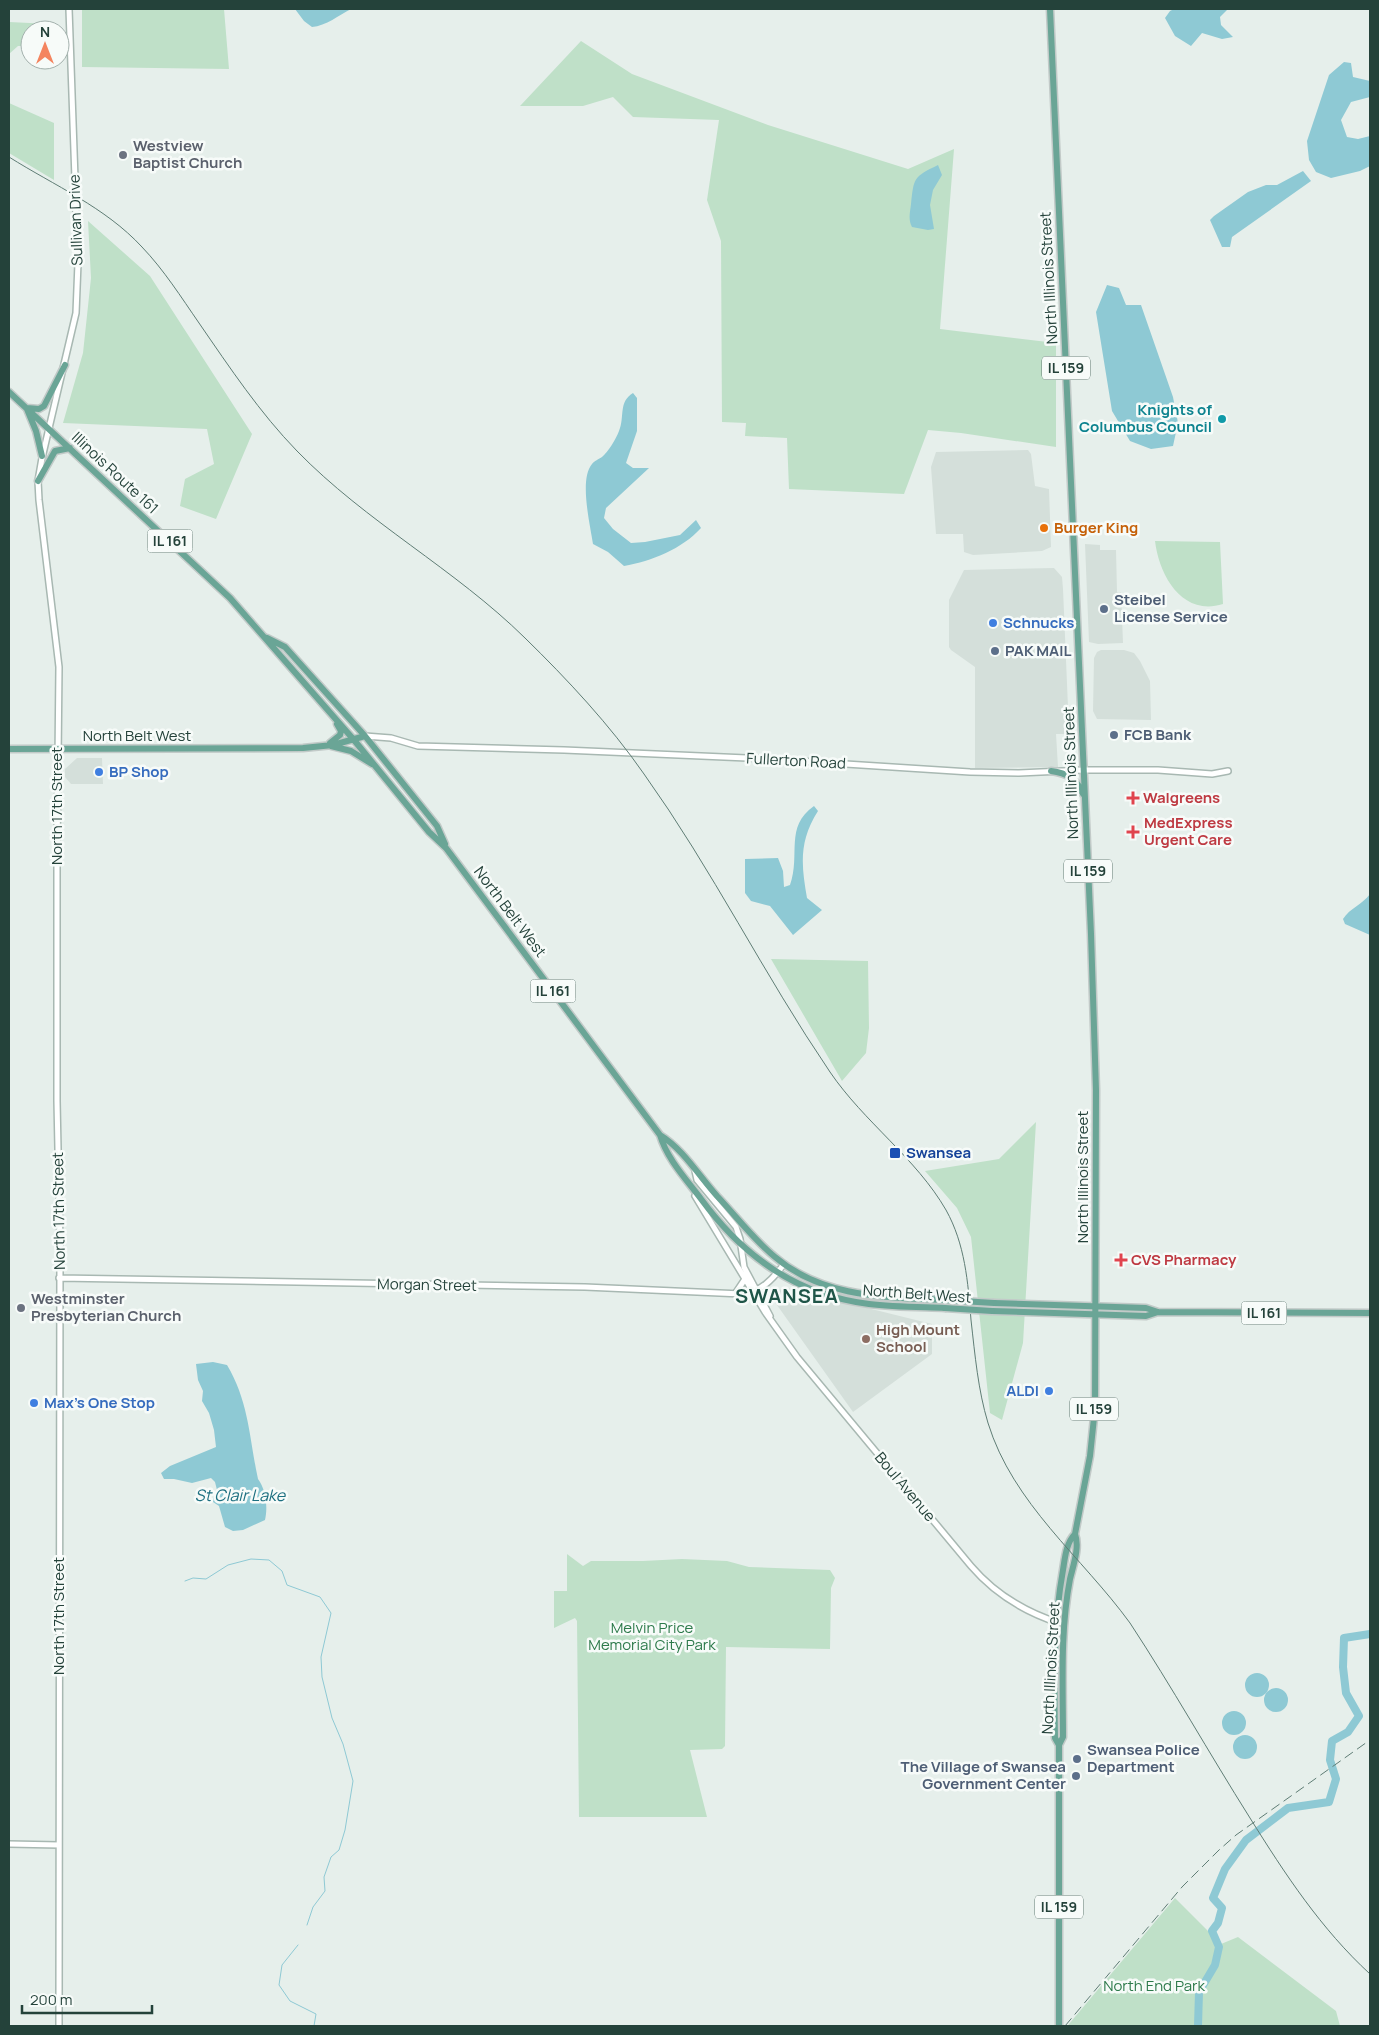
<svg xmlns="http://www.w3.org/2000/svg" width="1379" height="2035" viewBox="0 0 1379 2035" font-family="Manrope,sans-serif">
<rect width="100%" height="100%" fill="#e6efeb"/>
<path fill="#d4dfda" d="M1028,450L1031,454L1035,486L1049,489L1051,547L1042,551L973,555L964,552L963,534H936L931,467L936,452Z
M1085,544L1100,545V550H1116L1117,592H1121L1123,643L1098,644L1089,642Z
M1054,568L1062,577L1063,589L1069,731L1067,734H1056L1058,767L975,768V667L951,650L949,647V600L964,570Z
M1101,650H1124L1134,653L1140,661L1150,681L1151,720L1097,719L1093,711L1094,658L1097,652Z
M77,758H102L103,784H71L65,777V769Z
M794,1288L823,1297L932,1324V1354L853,1412L767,1291Z"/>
<path fill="#bfe0c8" d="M82,9H224L229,69L82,67Z
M9,22L51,24L50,30H30V46H18L9,54Z
M581,41L632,74L768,125L908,169L954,149L940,329L1056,343V447L961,433L928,430L904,494L789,489L787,438L745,436L746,423L722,422L721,241L707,200L719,120L633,117L613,97L583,106H520Z
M9,103L54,123V180L9,153Z
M88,221L150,276L252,434L216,519L180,506L185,479L214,464L207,429L63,423L83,353L91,278Z
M1155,541L1220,542L1223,604C1182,617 1159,575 1155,541Z
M771,959L868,961L869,1028L866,1053L842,1081Z
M1036,1122L1023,1343L1002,1420L990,1413L971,1237L957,1208L925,1171L999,1159Z
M567,1554L583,1566L591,1561H643L682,1559L727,1561L749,1567L830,1570L835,1578L831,1588L830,1649L726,1647L725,1746L722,1749L690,1750L707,1817H579L577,1621L575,1618L554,1628V1591H567Z
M1175,1898L1221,1944L1238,1937L1336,2011L1340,2026H1068L1069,2024Z"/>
<path fill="#8ec9d4" d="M295,9H351C339,15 326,26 312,27L304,21Z
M1174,9H1228L1220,17L1221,25L1233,37L1222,39L1202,33L1191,46L1175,36L1165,18L1170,11Z
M1344,62L1351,63L1353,77L1370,81V97L1351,102L1341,120L1347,137L1358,139L1370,136V166L1360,171L1331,178L1316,172L1309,160L1307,141L1329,75Z
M938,165L942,175L933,190L930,205L934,229L928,230L912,227C908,219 910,213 911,204C914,178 913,177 938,165Z
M1303,171L1311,181L1232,237L1230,247H1222L1210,220L1214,216L1248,192L1266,185H1277Z
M1107,285L1119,288L1126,305H1141L1173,397L1178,423L1173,446L1151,449L1130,441L1112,411L1096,312Z
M633,393L637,398V431L626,463L633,468H649L606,508L604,518L613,529L631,543L645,542L680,535L696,520L701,528C682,549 652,561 624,566L608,552L593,544C590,524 579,479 592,464C594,461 599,459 602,457C608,452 616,439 619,431C625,417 618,402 633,393Z
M814,806L818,811C799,841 801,864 807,898L822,910L793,935L770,906L751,901L745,893V859L778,858L783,871L784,887L790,885C801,855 784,827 814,806Z
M1370,894V935L1345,924L1343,919C1350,908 1363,904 1370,894Z
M213,1362L227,1365C249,1402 249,1437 258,1479C266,1490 268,1507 265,1520L243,1530L233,1531L225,1527L219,1506L213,1502L214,1494L217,1490L215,1482L211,1478L192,1483L174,1479H164L161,1473L170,1466L216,1447L214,1430L209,1413L202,1401L203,1391L198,1380L196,1364Z
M1245 1685a12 12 0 1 1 24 0a12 12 0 1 1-24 0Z
M1264 1700a12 12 0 1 1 24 0a12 12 0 1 1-24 0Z
M1222 1723a12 12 0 1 1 24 0a12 12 0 1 1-24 0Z
M1233 1747a12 12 0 1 1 24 0a12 12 0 1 1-24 0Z"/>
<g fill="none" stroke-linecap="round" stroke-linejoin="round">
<path stroke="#8ec9d4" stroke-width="1" d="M185,1581L193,1578L206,1579L228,1565L251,1559L269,1560L282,1571L287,1585L320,1597L331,1613L321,1657L322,1677L332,1718L343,1744L353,1781L345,1830L339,1850L331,1857L324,1877L325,1891L313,1907L307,1925
M298,1945L282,1965L279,1985L290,2001L316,2014L314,2026"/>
<path stroke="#8ec9d4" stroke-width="8" d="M1198,2026L1199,1992L1215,1965L1219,1947L1212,1931L1218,1923L1222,1908L1213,1898L1225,1869L1246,1840L1288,1808L1329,1802L1336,1779L1330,1760L1332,1741L1348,1732L1359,1716L1346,1693L1343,1667L1344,1638L1370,1634"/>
<defs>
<path id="minor" d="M69,9L75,179
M365,736L391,738L418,746L564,750L768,759L970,772L1019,773L1084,770H1158L1212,774L1228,771
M695,1171L697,1180L736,1227L740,1239L744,1267L770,1316
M695,1196L765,1312L797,1357L971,1566C995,1594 1025,1612 1059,1623
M59,1278L585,1287L742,1294C761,1292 773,1279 784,1264
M735,1294L745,1279
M9,1844L59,1845
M59,2026L60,1244L57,1101V854L59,667L39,500L38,481L42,458L76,313L78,263L76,215"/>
<path id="major" d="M1050,9L1091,934L1096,1090L1095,1408L1090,1456L1075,1534C1080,1547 1073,1566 1070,1579C1060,1631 1063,1685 1063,1737L1059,1745V2026
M9,392L230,598L354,740L429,832L446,848L660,1135C667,1159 686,1179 701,1199C743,1256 796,1295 869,1304C894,1307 920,1307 945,1308
M27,408L39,409L44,406L65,365
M27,409L36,431L42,456
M38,481L55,451L70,448
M267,638L285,647L365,736L437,826L445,844
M330,743L340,735L341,731L337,724
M331,746L351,751L372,764
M9,749L303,748L333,745L365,736
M1051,771C1067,773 1077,779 1083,794
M660,1135C683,1149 699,1176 717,1196C736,1216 753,1239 775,1257C823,1298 885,1297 945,1300
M994,1303L1146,1308L1158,1312L1370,1313
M992,1311L1146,1316L1158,1312
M1059,1745L1055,1738C1054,1681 1053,1625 1063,1570C1065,1558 1066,1543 1075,1534"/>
</defs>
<use href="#minor" stroke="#a8b8b2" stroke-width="8"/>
<use href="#major" stroke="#c2cac8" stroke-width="9"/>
<use href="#minor" stroke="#fff" stroke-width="5"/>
<use href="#major" stroke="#6aa596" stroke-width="6"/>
<path stroke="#5f7d75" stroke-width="1" d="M9,157C55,186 105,207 142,247C164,270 181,297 199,323C230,368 260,413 297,451C366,522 455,569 525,638C567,679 610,725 644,774C712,869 764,975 830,1072C864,1122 916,1158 946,1210C965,1244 968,1282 971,1320C975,1355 978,1390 988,1423C1013,1504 1082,1557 1130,1623C1172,1687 1209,1753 1250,1818C1285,1874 1321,1929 1370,1974"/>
<path stroke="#5f7d75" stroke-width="1" stroke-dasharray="10 5" stroke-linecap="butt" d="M1065,2026L1182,1887L1219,1850L1236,1835L1370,1740"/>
<defs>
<path id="minor-bridge" d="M75,179L76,215"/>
<path id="major-bridge" d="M945,1300L994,1303
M945,1308L992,1311"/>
</defs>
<use href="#minor-bridge" stroke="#a8b8b2" stroke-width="8" stroke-linecap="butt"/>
<use href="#major-bridge" stroke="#c2cac8" stroke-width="9" stroke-linecap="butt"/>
<use href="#minor-bridge" stroke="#fff" stroke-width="5"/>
<use href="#major-bridge" stroke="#6aa596" stroke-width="6"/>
</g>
<g fill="#6b7280" stroke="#f7fbf9" stroke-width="2">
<circle cx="123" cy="155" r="5"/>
<circle cx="21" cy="1308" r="5"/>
</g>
<circle fill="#0f9aa8" stroke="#f7fbf9" stroke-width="2" cx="1222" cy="419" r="5"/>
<circle fill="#e8710a" stroke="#f7fbf9" stroke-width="2" cx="1044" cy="528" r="5"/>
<g fill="#5c6f8a" stroke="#f7fbf9" stroke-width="2">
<circle cx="1104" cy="609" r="5"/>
<circle cx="995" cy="651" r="5"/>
<circle cx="1114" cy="735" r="5"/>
<circle cx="1077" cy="1759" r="5"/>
<circle cx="1076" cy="1776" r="5"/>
</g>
<g fill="#3f7fe0" stroke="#f7fbf9" stroke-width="2">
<circle cx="993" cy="623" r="5"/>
<circle cx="99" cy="772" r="5"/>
<circle cx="1049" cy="1391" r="5"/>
<circle cx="34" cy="1403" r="5"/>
</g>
<g fill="#e0444e" stroke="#f7fbf9" stroke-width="2">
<path d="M1130.5 790.5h5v5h5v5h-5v5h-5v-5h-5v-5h5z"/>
<path d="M1130.5 824.5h5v5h5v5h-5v5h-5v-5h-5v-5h5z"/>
<path d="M1118.5 1252.5h5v5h5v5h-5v5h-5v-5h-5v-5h5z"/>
</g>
<rect fill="#1a4fb4" stroke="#f7fbf9" stroke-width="2" x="889" y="1147" width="12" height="12" rx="2.5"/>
<circle fill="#8d6e63" stroke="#f7fbf9" stroke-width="2" cx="866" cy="1339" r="5"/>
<g text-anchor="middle" stroke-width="5" stroke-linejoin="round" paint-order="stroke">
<g fill="#f7fbf9" stroke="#637a73" stroke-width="1">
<rect x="1042" y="356.5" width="48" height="23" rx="4"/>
<rect x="147.5" y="529.5" width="45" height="23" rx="4"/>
<rect x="1064" y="859.5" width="48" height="23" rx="4"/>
<rect x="530.5" y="979.5" width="45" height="23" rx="4"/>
<rect x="1241.5" y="1301.5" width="45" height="23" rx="4"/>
<rect x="1070" y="1397.5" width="48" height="23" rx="4"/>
<rect x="1035" y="1895.5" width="48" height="23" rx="4"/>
</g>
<g font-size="14" font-weight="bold" fill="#24423a">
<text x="1066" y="373">IL 159</text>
<text x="170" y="546">IL 161</text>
<text x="1088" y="876">IL 159</text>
<text x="553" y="996">IL 161</text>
<text x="1264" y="1318">IL 161</text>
<text x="1094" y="1414">IL 159</text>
<text x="1059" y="1912">IL 159</text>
</g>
<g font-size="15" font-weight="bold" fill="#5b616d" stroke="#f7fbf9" text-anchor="start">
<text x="133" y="151">Westview<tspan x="133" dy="17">Baptist Church</tspan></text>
<text x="31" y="1304">Westminster<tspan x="31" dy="17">Presbyterian Church</tspan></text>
</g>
<g font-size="15" fill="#24423a" stroke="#f7fbf9">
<text transform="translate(76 220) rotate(-92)" y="5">Sullivan Drive</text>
<text transform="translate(1049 278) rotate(-93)" y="5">North Illinois Street</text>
<text transform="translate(115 473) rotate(43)" y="5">Illinois Route 161</text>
<text x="137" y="741">North Belt West</text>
<text transform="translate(796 761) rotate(3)" y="5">Fullerton Road</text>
<text transform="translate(1071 773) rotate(-92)" y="5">North Illinois Street</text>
<text transform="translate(57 806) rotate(-90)" y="5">North 17th Street</text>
<text transform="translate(510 912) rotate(53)" y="5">North Belt West</text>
<text transform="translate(1083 1177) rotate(-90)" y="5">North Illinois Street</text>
<text transform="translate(59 1211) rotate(-91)" y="5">North 17th Street</text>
<text transform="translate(427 1285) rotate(1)" y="5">Morgan Street</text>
<text transform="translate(917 1294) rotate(4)" y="5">North Belt West</text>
<text transform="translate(905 1487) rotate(50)" y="5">Boul Avenue</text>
<text transform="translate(59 1616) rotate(-90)" y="5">North 17th Street</text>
<text transform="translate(1051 1668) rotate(-87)" y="5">North Illinois Street</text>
</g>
<g font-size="15" font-weight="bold" fill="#0d838f" stroke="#f7fbf9" text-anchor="end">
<text x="1212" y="415">Knights of<tspan x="1212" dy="17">Columbus Council</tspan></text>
</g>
<g font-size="15" font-weight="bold" fill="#c56008" stroke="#f7fbf9" text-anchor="start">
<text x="1054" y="533">Burger King</text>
</g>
<g font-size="15" font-weight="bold" fill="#4e5e75" stroke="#f7fbf9" text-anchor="start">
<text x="1114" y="605">Steibel<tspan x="1114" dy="17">License Service</tspan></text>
<text x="1005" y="656">PAK MAIL</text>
<text x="1124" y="740">FCB Bank</text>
<text x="1087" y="1755">Swansea Police<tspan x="1087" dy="17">Department</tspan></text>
<text x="1066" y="1772" text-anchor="end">The Village of Swansea<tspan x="1066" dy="17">Government Center</tspan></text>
</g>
<g font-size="15" font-weight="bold" fill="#366cbe" stroke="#f7fbf9" text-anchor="start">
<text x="1003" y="628">Schnucks</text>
<text x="109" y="777">BP Shop</text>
<text x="1039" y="1396" text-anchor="end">ALDI</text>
<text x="44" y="1408">Max's One Stop</text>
</g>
<g font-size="15" font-weight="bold" fill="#be3a42" stroke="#f7fbf9" text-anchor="start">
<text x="1143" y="803">Walgreens</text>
<text x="1144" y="828">MedExpress<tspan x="1144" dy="17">Urgent Care</tspan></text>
<text x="1131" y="1265">CVS Pharmacy</text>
</g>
<g font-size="15" font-weight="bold" fill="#164399" stroke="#f7fbf9" text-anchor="start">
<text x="906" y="1158">Swansea</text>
</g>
<g font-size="15" font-weight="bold" fill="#785e54" stroke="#f7fbf9" text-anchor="start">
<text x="876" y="1335">High Mount<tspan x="876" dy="17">School</tspan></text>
</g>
<g font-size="15" fill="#2d7a4b" stroke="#f7fbf9">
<text x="652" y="1633">Melvin Price<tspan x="652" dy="17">Memorial City Park</tspan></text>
<text x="1154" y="1991">North End Park</text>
</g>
<g font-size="16" font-style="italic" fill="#1c6f80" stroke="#f7fbf9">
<text x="240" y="1501">St Clair Lake</text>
</g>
<g font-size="20" font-weight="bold" letter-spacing="1" fill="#1f5548" stroke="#f7fbf9">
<text x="787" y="1303">SWANSEA</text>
</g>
</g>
<rect width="1379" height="2035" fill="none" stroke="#24423a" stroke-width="20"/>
<g transform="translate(45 45)"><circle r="24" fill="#f7fbf9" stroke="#a3b1ad"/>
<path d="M0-4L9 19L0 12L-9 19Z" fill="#f4845f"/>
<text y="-8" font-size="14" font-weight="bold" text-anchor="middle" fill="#24423a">N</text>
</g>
<path d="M22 2005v8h130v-8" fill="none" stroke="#24423a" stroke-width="2.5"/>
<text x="30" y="2005" font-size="15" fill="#24423a" stroke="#f7fbf9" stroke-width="4" paint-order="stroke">200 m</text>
</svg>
